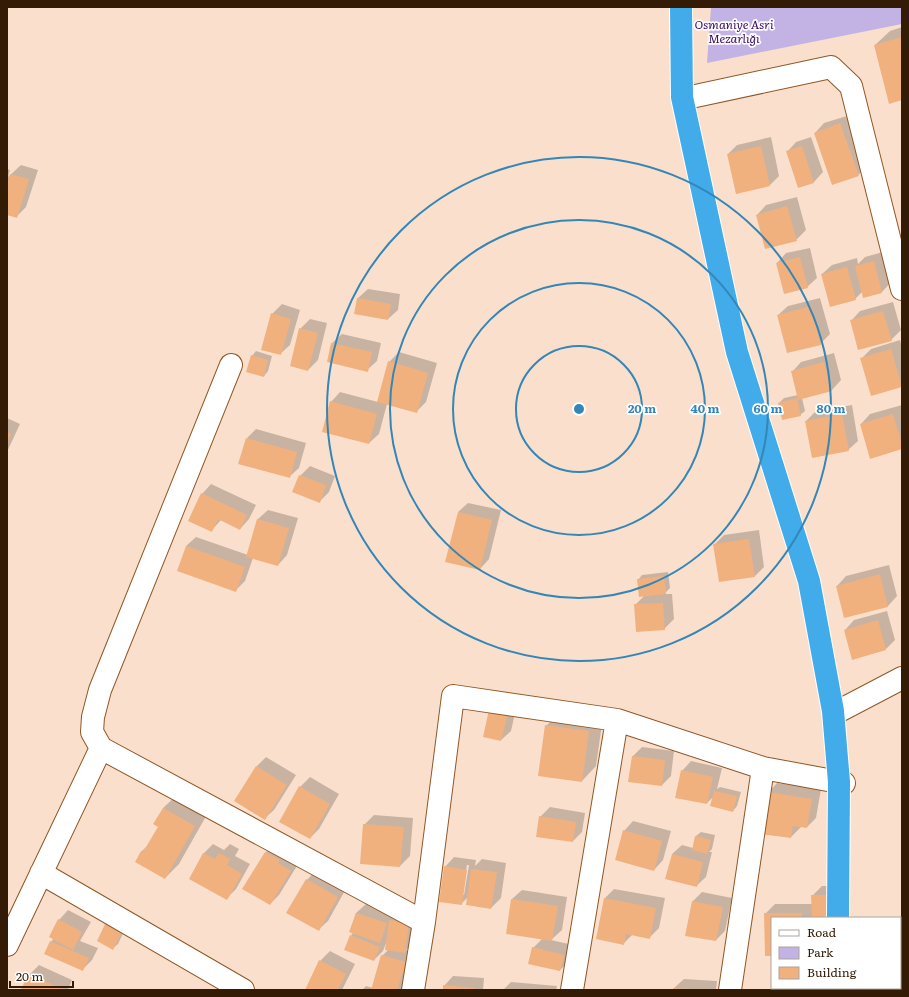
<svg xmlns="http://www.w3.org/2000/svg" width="909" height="997" viewBox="0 0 909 997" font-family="Literata,serif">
<rect width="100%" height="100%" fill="#fae0cc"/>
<path fill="#c2b3e4" d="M711,7H902V24L707,63Z"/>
<path fill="#0003" fill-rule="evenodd" d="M902,27V99L875,45L890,31Z
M850,115L868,165L858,175L815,133L824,123Z
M771,137L779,176L770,185L736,193L728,154L737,145Z
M811,137L823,172L814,182L799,187L787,152L796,142Z
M21,165L38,170L26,207L17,216L7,214V187L9,181L7,183V169L10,170L8,177Z
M797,197L806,230L796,240L757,215L766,205Z
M810,248L817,278L807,287L777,263L786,253Z
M883,252L891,282L882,292H862L855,299L822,274L832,265L857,258L858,264L865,257Z
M368,289L400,294L398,310L388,319L355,313L358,298Z
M820,298L830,334L820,344L778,315L788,306Z
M893,302L901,330L891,340L851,321L860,311Z
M282,304L300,310L290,345L280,354L272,314Z
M310,319L327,323L318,360L308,370L300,329Z
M342,334L381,343L377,361L367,370L332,343Z
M900,340L902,347L901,387L861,359L871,349Z
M256,351L272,356L268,371L264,376L252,356Z
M399,352L437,363L426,402L416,412L387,404L379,434L369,443L331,402L340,392L378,402L389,362Z
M834,353L841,380L832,390L802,398L805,411L800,415L779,403L784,398L798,395L792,372L801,362Z
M852,405L858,441L848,450L806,421L816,411Z
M902,405V448L861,424L870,414Z
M7,418L20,424L7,452Z
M256,429L306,443L299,468L289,477L247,438Z
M310,466L335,476L329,492L319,502L300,476Z
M211,484L256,505L249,519L240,529L221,520L211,531L202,494Z
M468,503L501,510L489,559L480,569L458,512Z
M268,510L298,518L287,555L278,565L253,558L245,581L236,590L186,546L196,537L248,555L258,519Z
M759,530L764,567L755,576L714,545L724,535Z
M889,565L897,596L888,606L845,617L837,586L846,576Z
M668,572L670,588L664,594H672L674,619L664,629L635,605L644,596L638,580L642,575Z
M887,611L895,640L886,649L845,630L854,620Z
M518,700L511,731L501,740L484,736Z
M561,711L603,717L596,766L582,781L546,726Z
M642,747L674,751L671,776L662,785L632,757Z
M266,757L296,775L274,810L264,819L235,801L257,766Z
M691,761L722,768L717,789L720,787L741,792L737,806L733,811L714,796L707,803L682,771Z
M310,777L339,794L319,829L310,838L300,787Z
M777,783L821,789L816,818L807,827H801L791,837L768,793Z
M178,794L209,811L179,864L165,878L136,862L142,851L148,845L159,826L163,808Z
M550,807L585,813L582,832L573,841L540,817Z
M374,815L413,818L410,856L400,866L364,825Z
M633,821L671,831L663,860L654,870L624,831Z
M701,832L715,835L712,849L709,852H712L706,877L696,886L672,854L682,845L693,848L696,836Z
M275,843L300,861L279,895L270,904L266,852Z
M213,844L224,850L230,844L239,849L235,856L250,864L236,889L227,898L190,878L204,853Z
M454,857L476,860L475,866L482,859L506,863L501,898L491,908L468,897L461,904L445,867ZM467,865H469L464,895H462Z
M316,870L347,887L328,921L318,930L307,880Z
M822,886H841V918H772V955L765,914L775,904H812V896Z
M614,889L665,898L659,928L649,938L633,934L623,944L605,898Z
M522,890L567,897L562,930L551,940L573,945L570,961L560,970L533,948L543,938L512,899Z
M702,892L732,898L725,931L716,940L692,902Z
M366,904L397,914H418L414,942L406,950L415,953L403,990H362L366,986L373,988L382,956L388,950L386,943L383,951L374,960L351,935L353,933L350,932L356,913Z
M68,910L91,922L80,941L98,948L92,960L83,969L51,942L54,938L59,920Z
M111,920L126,927L118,944L113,948L106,925Z
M330,951L355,964L342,990H306L320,961Z
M39,965L72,980L68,990H22L29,975Z
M453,976L484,978L483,990H444V986Z
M684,979L717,981L716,990H674V988Z
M511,982L557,986L556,990H503Z"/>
<path fill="#f0b17f" d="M902,37V100L889,104L874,45Z
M840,123L859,176L832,185L814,133Z
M761,146L770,186L736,194L727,154Z
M802,146L814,183L798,188L786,151Z
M10,174L29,179L17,218L7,215V184Z
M787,206L797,241L765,249L756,215Z
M800,257L808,288L784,294L776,263Z
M874,261L882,293L863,298L855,266Z
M847,267L856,300L830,307L821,274Z
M357,298L391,304L388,320L354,314Z
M811,306L821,345L787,353L777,315Z
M883,311L892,341L858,350L850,320Z
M271,313L291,319L281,355L261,350Z
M299,328L318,333L308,371L290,366Z
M331,343L372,352L368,372L327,362Z
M891,349L902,387L871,396L860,358Z
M251,355L268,360L264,377L246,372Z
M388,361L428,373L417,413L377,402Z
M824,362L832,391L798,400L791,371Z
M797,398L801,416L782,420L778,403Z
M330,401L377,414L369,444L322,432Z
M842,414L849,451L812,458L805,421Z
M893,414L902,444V449L870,459L860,424Z
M7,432L11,434L7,443Z
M246,438L297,452L290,478L238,464Z
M299,475L326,485L320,503L292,492Z
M201,493L247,515L240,530L218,519L212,532L188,521Z
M458,512L492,520L480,570L445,562Z
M257,519L289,528L278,566L246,557Z
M749,539L755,577L719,582L713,544Z
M186,546L245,567L236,592L177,571Z
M880,574L888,607L844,618L836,586Z
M664,576L666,594L639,597L637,579Z
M663,603L665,630L636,632L634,604Z
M878,620L886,650L852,660L844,630Z
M490,705L509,709L501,741L483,737Z
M545,725L589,731L582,782L538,776Z
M632,756L665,760L662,786L628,782Z
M256,766L287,785L265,820L234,801Z
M681,770L713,777L707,804L675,798Z
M299,786L330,804L310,839L279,822Z
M714,791L737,796L733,812L710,806Z
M767,792L812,799L807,828L793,826L791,838L760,834Z
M163,808L195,826L165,879L135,862L141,851L143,852L158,827L153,824Z
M539,816L576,822L573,842L536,837Z
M363,824L404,827L400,867L360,864Z
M623,830L662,841L654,871L615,860Z
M695,836L711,840L707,854L692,850Z
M265,852L280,860L278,863L291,871L270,905L242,889Z
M203,853L215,859L219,853L230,859L227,865L242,874L227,900L189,879Z
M672,854L703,862L697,887L665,879Z
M444,866L467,870L462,905L439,902Z
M471,869L497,872L491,909L466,905Z
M306,879L338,897L319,931L286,913Z
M811,895H832V918H812Z
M604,898L656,908L650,939L626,934L624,945L596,939Z
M511,899L558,906L552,941L506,934Z
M692,901L723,907L716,941L685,936Z
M356,913L387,923L380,943L349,932Z
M764,913H802V918H772V956H765Z
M58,919L82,932L73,950L49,937Z
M389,920L409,923L405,953L385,950Z
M105,924L122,932L113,950L97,941Z
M350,935L380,947L374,961L344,950Z
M50,941L89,958L83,971L44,954Z
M532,947L564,955L560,971L528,964Z
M381,955L406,962L397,990H371Z
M319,960L346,974L338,990H305Z
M28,974L65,990H21Z
M443,985L475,988V990H443Z
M673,988L688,989V990H673Z"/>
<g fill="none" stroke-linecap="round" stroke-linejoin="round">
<defs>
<path id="minor" d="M691,97L831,67L851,86L902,289
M231,365L100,690L93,717L92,732L101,748L424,922
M839,711L902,678
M41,873L243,990
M7,945L101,748
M413,990L424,922L453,696L617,720L763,768L844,783
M572,990L617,720
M730,990L763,768"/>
<path id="highway" d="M681,7L682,97L737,352L809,581L833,711L839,782L838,918
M847,988V990"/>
</defs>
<use href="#minor" stroke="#905725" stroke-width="24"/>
<use href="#highway" stroke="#fff" stroke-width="24"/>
<use href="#minor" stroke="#fff" stroke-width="22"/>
<use href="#highway" stroke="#42abe9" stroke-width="22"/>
</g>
<g fill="none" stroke="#3486b7" stroke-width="2">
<circle cx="579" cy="409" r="63"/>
<circle cx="579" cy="409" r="126"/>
<circle cx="579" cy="409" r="189"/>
<circle cx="579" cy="409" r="252"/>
</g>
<g text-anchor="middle" stroke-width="3.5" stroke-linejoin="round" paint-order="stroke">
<g font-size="12" font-style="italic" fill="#380a67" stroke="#fff">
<text x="734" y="29">Osmaniye Asri<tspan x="734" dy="14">Mezarlığı</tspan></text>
</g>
</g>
<circle cx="579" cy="409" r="6" fill="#3486b7" stroke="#fff" stroke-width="2"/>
<g font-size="12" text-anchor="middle" font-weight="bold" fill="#3486b7" stroke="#fff" stroke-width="3.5" stroke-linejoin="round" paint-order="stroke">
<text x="642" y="413">20 m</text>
<text x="705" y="413">40 m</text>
<text x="768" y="413">60 m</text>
<text x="831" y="413">80 m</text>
</g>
<rect width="909" height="997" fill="none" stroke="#331b06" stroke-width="16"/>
<rect x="771" y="917" width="130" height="72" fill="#ffffff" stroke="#ada49b"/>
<rect x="779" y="930" width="20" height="6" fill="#ffffff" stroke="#ada49b"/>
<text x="807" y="937" font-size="12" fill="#331b06">Road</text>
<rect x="779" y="947" width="20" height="12" fill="#c2b3e4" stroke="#ada49b"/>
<text x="807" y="957" font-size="12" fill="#331b06">Park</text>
<rect x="779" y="967" width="20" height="12" fill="#f0b17f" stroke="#ada49b"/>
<text x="807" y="977" font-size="12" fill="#331b06">Building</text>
<path d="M10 981v6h63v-6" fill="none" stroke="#331b06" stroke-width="2"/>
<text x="16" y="981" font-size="12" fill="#331b06" stroke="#ffffff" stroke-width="3" paint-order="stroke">20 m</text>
</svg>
